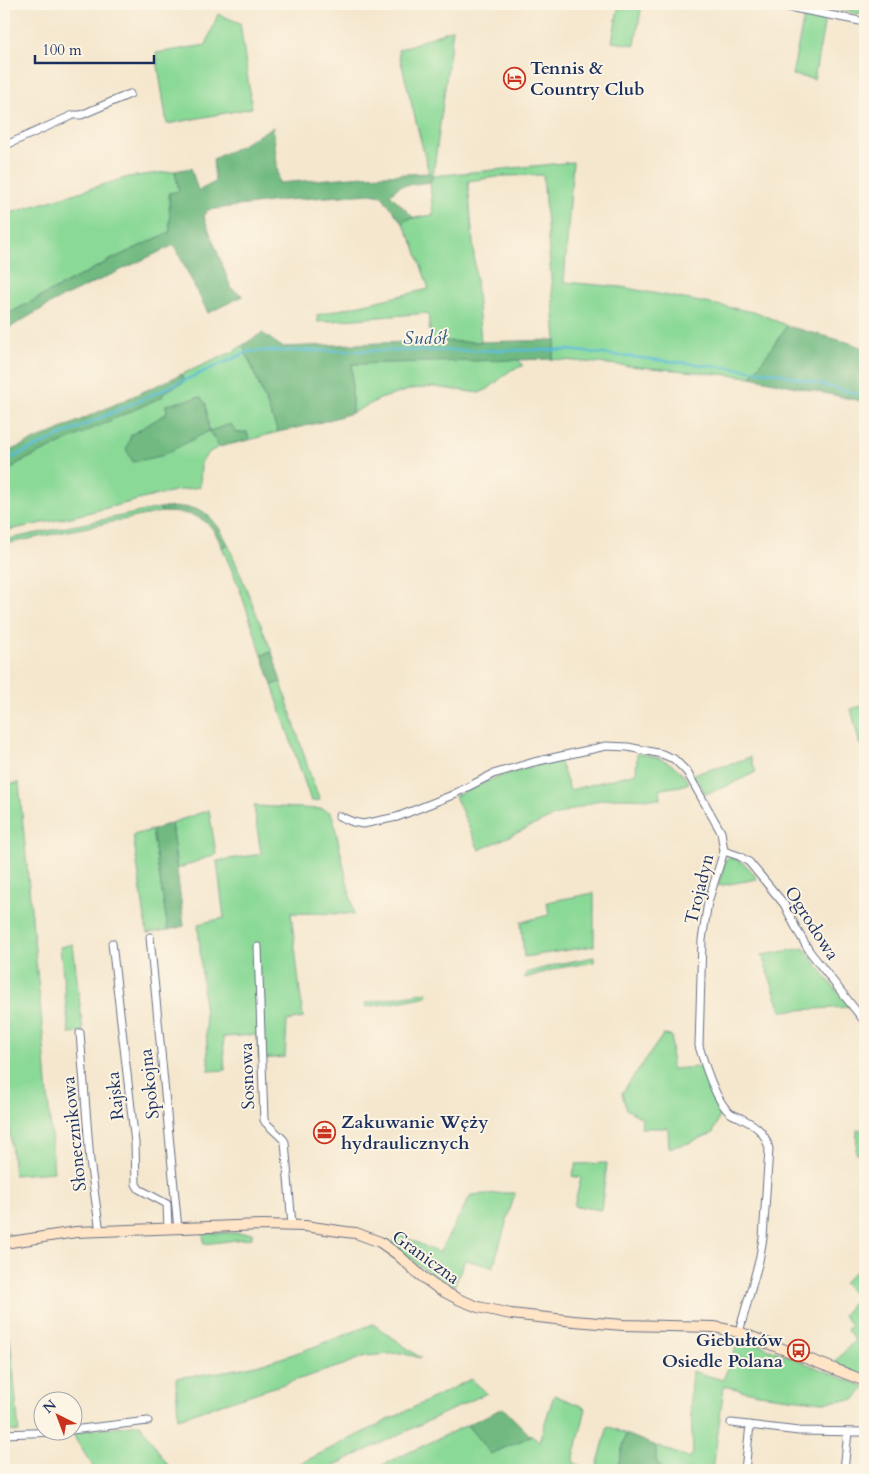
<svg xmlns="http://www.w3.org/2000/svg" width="869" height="1474" viewBox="0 0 869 1474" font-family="Cardo,serif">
<rect width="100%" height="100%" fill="#fcf5e5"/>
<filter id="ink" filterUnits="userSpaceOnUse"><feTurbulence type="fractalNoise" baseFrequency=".02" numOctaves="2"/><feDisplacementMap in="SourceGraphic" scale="10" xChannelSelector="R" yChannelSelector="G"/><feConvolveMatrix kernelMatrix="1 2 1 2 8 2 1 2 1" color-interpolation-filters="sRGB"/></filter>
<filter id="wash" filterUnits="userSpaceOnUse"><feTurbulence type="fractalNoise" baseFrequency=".0096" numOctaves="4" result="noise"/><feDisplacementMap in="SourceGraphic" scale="20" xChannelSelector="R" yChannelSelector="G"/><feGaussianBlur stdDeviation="1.12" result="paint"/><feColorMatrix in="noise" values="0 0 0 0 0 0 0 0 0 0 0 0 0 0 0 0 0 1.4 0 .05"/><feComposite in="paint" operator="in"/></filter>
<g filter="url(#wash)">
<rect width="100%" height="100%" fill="#f5e7ce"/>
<path fill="#8bd997" stroke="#53847a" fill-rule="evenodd" d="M619,4H642L635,45L612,42Z
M820,4H865V15L819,6Z
M218,14L240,23L252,108L167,124L156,53L206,45Z
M804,16L825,19L814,79L792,75Z
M453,29L433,176L573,162L564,282L621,287L759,313L787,326L751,377L552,359L556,340L543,175L504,176L468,181L481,342L431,341L428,313L318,322L317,315L429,289L414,245L403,224L408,219L433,215L430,182L433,176L429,173L398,50Z
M175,171L179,192L169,193L170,232L112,259L4,316V215L128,177Z
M243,345L278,432L249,440L247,432L237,433L209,431L219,447L208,453L201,463L200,487L174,491L71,517L4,531V476L18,463L184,382L182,374L233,352ZM166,404L209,431L131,435L167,413Z
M518,359L523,366L511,370L488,389L479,393L434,387L412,389L380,399L352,413V364Z
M160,508L161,512L4,544V540Z
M228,544L272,652L262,655L239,587L222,547Z
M281,682L311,777L320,800L311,801L272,685Z
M865,705V743L860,745L851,709Z
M637,753C661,758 675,761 689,783L681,786L660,789L661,799L618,798L599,800L552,817L479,850L455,796L492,779L522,769L559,760L570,790L636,773Z
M750,757L756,772L729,785L706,794L693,774L731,764Z
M19,783L43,1034L54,1172L14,1175L4,1073V784Z
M254,806L323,809L330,812L333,817L354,914L291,913L303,1018L287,1021L285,1057L259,1059L257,1035L223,1037L225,1070L209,1071L198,924L224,918L217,861L261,854Z
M209,810L216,854L177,869L171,823Z
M152,830L168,930L147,933L133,835Z
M729,857C741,860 750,867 757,879L718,886L725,860Z
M594,893V946L524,957L521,922L549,915L547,902Z
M73,944L83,1032L69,1033L60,947Z
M804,948L849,1007L781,1011L762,955Z
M594,957V962L559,968L525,978L526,973L558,964Z
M427,992V996L404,1001L366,1007L365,1003Z
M663,1035L672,1036L671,1069L700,1067L720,1115L713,1133L689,1143L669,1148L668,1128H641L642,1118L626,1109L622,1093Z
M857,1130H865V1153H856Z
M607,1163L601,1210L574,1206L581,1178L572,1176L576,1164Z
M503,1193H515L493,1267L465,1260L452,1291L391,1244L399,1234L439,1253L471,1195Z
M203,1233H252V1238L204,1244Z
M862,1265L865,1269V1376L834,1363L855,1340L847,1330L851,1325L843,1315L857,1298L843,1283Z
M373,1324L421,1358L401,1353L365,1356L343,1365L178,1418L176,1378C204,1374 232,1371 260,1364C299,1354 336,1338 373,1324Z
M740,1337L865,1387L855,1399L823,1402L758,1394L724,1386L713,1470H662L656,1460V1446L689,1458L693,1453L690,1394L692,1371L723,1380Z
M10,1339L19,1432L4,1431V1340Z
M471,1379L487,1393L324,1470H287Z
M554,1395L586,1408L573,1462L588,1470H372L467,1425L491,1454L531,1436L539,1441Z
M140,1424L171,1470H95L76,1440L73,1432Z
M608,1426L626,1434L617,1470H596Z"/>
<path fill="#70b980" stroke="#46746f" d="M273,127L279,183L364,176L429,173L433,176L430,182L400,186L390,194L414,218L408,219L403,224L382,196L370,194L285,200L207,210L204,217L231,288L243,296L208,313L174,245L55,301L4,331V316L112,259L170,232L169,193L179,191L175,171L191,168L198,191L215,182L213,159L240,146Z
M787,326L850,343L865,349V402L751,377Z
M262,333L282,347L431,341L481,342L556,340L552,359L352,364V413L318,423L278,432L243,345Z
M182,374L184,382L164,392L162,397L18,463L4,476V453L52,433Z
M200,397L206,404L209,431L231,424L237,433L247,432L249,440L219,447L209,431L161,456L133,462L126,449L131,435L167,413L166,405Z
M183,507C188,508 195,508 200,510C212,515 223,533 228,544L222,547C219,540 215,531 210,526C197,512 179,513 161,512L160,508Z
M272,652L281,682L272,685L262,655Z
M171,823L184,926L168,930L152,830Z
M503,1408L531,1436L491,1454L467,1425Z
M626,1434L656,1446V1460L662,1470H617Z"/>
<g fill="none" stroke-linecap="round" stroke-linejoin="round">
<path stroke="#56bcd4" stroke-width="2.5" d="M4,461L250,351L568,350L777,373L865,396"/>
</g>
</g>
<g filter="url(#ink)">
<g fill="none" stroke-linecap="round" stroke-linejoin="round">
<defs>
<path id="street" d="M773,4L865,22
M4,146L73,115H81L130,94
M339,816L353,822L363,824L397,817L450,796L493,774L534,762L606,746L628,747L662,754L674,759L687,772L721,832L724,851L708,902L702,940L699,1046C704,1063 715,1100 729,1112C731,1114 736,1116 739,1117C755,1125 765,1131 769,1149L763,1238L759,1261L739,1332
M724,851L739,856L749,862L784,904L797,930L810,952L865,1022
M150,937L178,1229
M112,943L135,1143L136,1184L139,1189L167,1204L168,1229
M258,947L264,1120L266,1123L283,1139L285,1142L292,1225
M80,1033L90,1161L100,1232
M731,1423L799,1431L865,1432
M72,1430L148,1421
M4,1434L57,1432
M745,1470L750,1425
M844,1470L848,1432"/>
<path id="secondary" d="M4,1243L76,1232L262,1225L305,1226L346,1232L356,1233L380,1242L397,1254L420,1275L439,1289L458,1299L478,1307L511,1314L574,1321L623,1325L714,1327L739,1332L865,1381"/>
</defs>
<use href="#street" stroke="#676f85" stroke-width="9"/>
<use href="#secondary" stroke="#676f85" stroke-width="12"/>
<use href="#street" stroke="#fff" stroke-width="7"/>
<use href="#secondary" stroke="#ffe4c6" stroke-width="10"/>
</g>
</g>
<defs>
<symbol id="hotel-ring" viewBox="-11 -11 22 22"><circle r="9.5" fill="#fcf5e5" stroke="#c8321e" stroke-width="1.5"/><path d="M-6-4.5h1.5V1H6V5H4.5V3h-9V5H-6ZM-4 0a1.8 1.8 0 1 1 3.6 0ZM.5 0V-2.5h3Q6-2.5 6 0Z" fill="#c8321e"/></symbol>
<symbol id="office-ring" viewBox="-11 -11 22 22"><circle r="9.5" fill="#fcf5e5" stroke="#c8321e" stroke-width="1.5"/><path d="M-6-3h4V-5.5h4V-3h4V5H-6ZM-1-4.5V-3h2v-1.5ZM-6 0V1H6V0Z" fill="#c8321e"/></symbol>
<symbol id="bus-ring" viewBox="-11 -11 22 22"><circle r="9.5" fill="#fcf5e5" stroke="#c8321e" stroke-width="1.5"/><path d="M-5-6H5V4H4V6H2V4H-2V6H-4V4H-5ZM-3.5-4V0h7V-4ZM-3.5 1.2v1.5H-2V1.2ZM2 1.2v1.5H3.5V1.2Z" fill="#c8321e"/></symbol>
</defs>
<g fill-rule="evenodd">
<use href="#hotel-ring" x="502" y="66" width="25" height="25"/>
<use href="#office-ring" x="312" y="1120" width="25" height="25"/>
<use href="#bus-ring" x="786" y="1338" width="25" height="25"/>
</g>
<g text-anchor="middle" stroke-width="4" stroke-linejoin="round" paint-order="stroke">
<g font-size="18" font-weight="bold" fill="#1b2f5e" stroke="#fcf5e5" text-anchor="start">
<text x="530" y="74">Tennis &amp;<tspan x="530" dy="21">Country Club</tspan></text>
<text x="341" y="1128">Zakuwanie Węży<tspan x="341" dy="21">hydraulicznych</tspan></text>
<text x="783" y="1346" text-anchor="end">Giebułtów<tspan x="783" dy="21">Osiedle Polana</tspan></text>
</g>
<g font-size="18" fill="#1b2f5e" stroke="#fcf5e5">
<text transform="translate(699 889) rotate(-76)" y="6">Trojadyn</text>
<text transform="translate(812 923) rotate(57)" y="6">Ogrodowa</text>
<text transform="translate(247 1076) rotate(-92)" y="6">Sosnowa</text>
<text transform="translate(149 1084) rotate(-96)" y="6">Spokojna</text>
<text transform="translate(115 1096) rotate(-96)" y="6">Rajska</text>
<text transform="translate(74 1134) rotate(-96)" y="6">Słonecznikowa</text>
<text transform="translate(426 1257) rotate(36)" y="6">Graniczna</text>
</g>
<g font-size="19" font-style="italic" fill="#2d5981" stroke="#fcf5e5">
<text x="425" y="344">Sudół</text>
</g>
</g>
<rect width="869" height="1474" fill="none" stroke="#fcf5e5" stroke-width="20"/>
<g transform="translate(58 1416) rotate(318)"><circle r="24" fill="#fcf5e5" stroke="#a2a6af"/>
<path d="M0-4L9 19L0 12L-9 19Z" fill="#c8321e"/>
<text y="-8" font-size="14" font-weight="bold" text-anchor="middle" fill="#1b2f5e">N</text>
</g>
<path d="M35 55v8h119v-8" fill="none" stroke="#1b2f5e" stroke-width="2.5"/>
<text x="42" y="55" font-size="15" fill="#1b2f5e" stroke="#fcf5e5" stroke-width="4" paint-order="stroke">100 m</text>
</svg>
